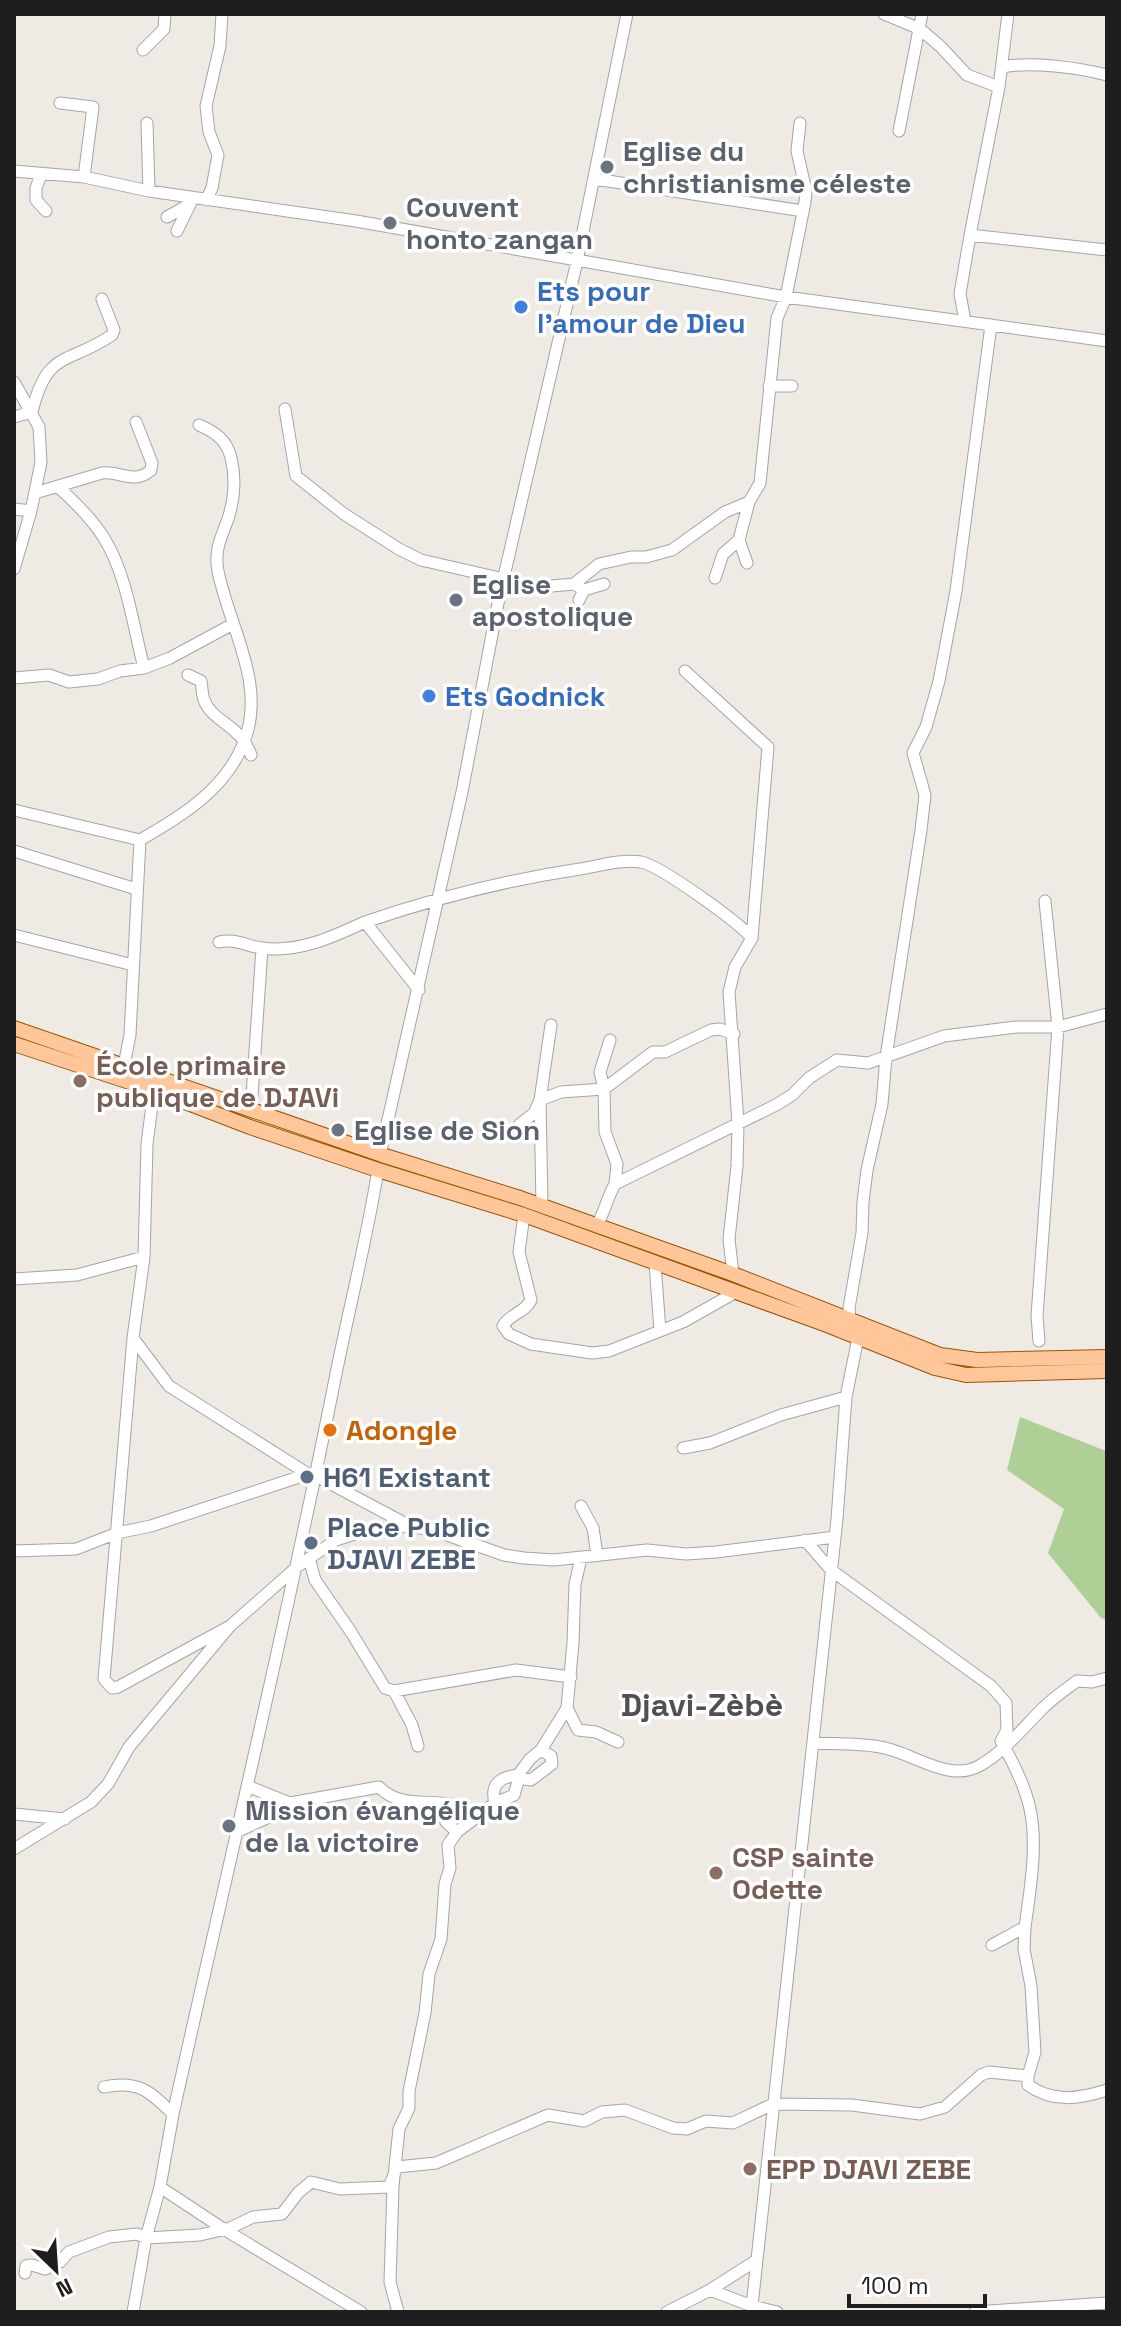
<svg xmlns="http://www.w3.org/2000/svg" width="1121" height="2326" viewBox="0 0 1121 2326" font-family="'Space Grotesk',sans-serif">
<rect width="100%" height="100%" fill="#efeae4"/>
<path fill="#aed097" d="M1020,1417L1106,1451L1107,1620L1101,1618L1048,1553L1064,1509L1007,1470Z"/>
<g fill="none" stroke-linecap="round" stroke-linejoin="round">
<defs>
<path id="minor" d="M884,14L920,29L941,47L967,75L999,87L970,235L1107,250
M143,50L164,29L165,14
M1003,67C1030,61 1080,68 1107,75
M999,87L1008,14
M60,103L93,107L84,177
M147,123L149,191
M899,131L922,14
M14,171L84,177L149,191L356,221L786,297L1107,341
M41,175L36,188V200L46,211
M595,179L803,211
M206,200L212,188L218,155L209,132L206,106L220,46L222,14
M167,217L190,204
M177,231L193,198
M965,321L960,294L970,235
M14,382L39,427L41,462L31,511L14,569
M769,386H792
M285,409L296,476L344,514L399,549L421,560L504,579L518,589L574,584L584,590
M14,417L32,412C47,349 68,365 112,335L114,330L102,299
M58,487C75,502 92,519 104,538C127,575 133,626 144,668
M35,493L102,473C121,471 135,485 151,470L152,463L136,422
M14,509L31,511
M747,563L739,540L749,502
M715,578L723,554L739,540
M574,584L599,564L631,557H646L672,550L725,512L749,502L760,483L777,318L786,297L805,202L806,191L797,151L800,123
M579,600L584,590L604,584
M685,671L768,747L752,938
M188,675L201,681C202,687 202,694 204,700C213,723 240,724 251,755
M14,678L49,675L69,682L98,679L120,671L144,668L170,658L233,624
M14,810L140,840C182,816 226,789 244,742C267,684 229,627 218,571C214,550 221,538 228,519C234,500 236,478 231,458C227,440 215,432 199,425
M14,851L136,889
M14,935L133,965
M219,942C235,938 246,946 262,948C298,953 333,937 365,922
M419,990L365,922C436,898 506,880 580,869C599,866 621,859 641,862C661,866 737,921 752,938L735,967L729,992L738,1123L737,1166L729,1239L733,1274
M610,1040L600,1072L604,1089L605,1132L617,1164L615,1184
M124,1065L130,1035L140,840
M154,1090L147,1144L144,1257L133,1338L104,1679L112,1688L118,1687L230,1626
M251,1111L262,948
M519,1125L534,1113L540,1100L561,1092L604,1089L653,1052H665L711,1030L720,1029L734,1034
M380,1155L462,792L499,598L577,261L627,14
M542,1206L540,1100L551,1025
M524,1215L519,1252L531,1300C525,1313 509,1314 503,1326L509,1334L531,1344L592,1353L609,1351L683,1322L736,1292
M597,1225C605,1211 607,1198 615,1184L776,1105L792,1095L809,1078L837,1060L868,1063L944,1036L1016,1027H1058L1107,1014
M655,1263L660,1331
M14,1279L77,1275L144,1257
M850,1320L849,1308L862,1233L863,1202L867,1170L882,1104L886,1057L921,830L925,795L913,753L926,727L939,681L956,591L991,325
M133,1338L169,1386L308,1474L316,1476L410,1526L436,1531L504,1555L524,1558L554,1560L647,1550L686,1554L716,1552L835,1537
M1039,1341L1037,1316L1058,1027L1045,901
M683,1448L710,1443L781,1415L846,1397
M581,1506L593,1528L597,1555
M805,1540L831,1570L991,1686L1006,1703L1007,1730L1001,1741C1013,1762 1025,1785 1030,1809C1038,1846 1030,1890 1025,1927L992,1945
M14,1551L76,1549L117,1533L151,1526L308,1474
M309,1558L315,1580L351,1632L385,1688L394,1691L516,1670L571,1677
M394,1691L412,1725L418,1746
M567,1708L578,1730L596,1732L618,1742
M813,1743C835,1744 858,1743 880,1747C912,1752 948,1783 979,1766C1004,1752 1023,1728 1043,1708C1053,1698 1065,1690 1077,1681L1092,1682L1107,1678
M247,1786L290,1803
M495,1803L514,1795L519,1778L531,1780L552,1764L551,1756L541,1750
M14,1814L65,1819
M236,1832L280,1812L290,1803L379,1787C398,1807 425,1800 450,1804L452,1810L446,1822L457,1832
M14,1849L91,1802L108,1784L129,1747L230,1626L298,1566L336,1540L364,1531L410,1526
M1025,1927L1024,1949L1031,1986L1035,2052L1028,2076
M104,2087C138,2080 150,2091 173,2114
M160,2187L222,2228L361,2312
M25,2273L26,2266L32,2265L45,2269L60,2262L69,2252L109,2237L137,2234L146,2238L200,2235L230,2228L253,2217L282,2214L298,2193L311,2182L340,2189L389,2187L397,2167L436,2163L548,2115L584,2121L602,2112L625,2110L673,2128L687,2129L706,2121L733,2123L773,2104L852,2105L920,2114L945,2107L981,2075L989,2072L1028,2076V2085C1053,2103 1079,2099 1107,2090
M710,2290L757,2260
M752,2306L837,1519L846,1397L858,1338
M133,2312L146,2238L160,2187L173,2114C227,1872 284,1632 333,1389C347,1316 366,1244 378,1170
M398,2312L390,2282L393,2186L399,2129L409,2108V2091L425,2013L429,1974L441,1939L445,1884L450,1868L448,1845L457,1832L495,1803C490,1784 500,1777 518,1775L530,1759L541,1750L567,1708L573,1643L575,1584L581,1558
M667,2312L710,2290L752,2306L777,2312
M975,2312L1107,2303"/>
<path id="major" d="M14,1028L382,1155L520,1198L733,1274L940,1355L977,1360L1107,1357
M14,1044L154,1090L250,1127L378,1170L524,1215L827,1325L935,1368L966,1375L1107,1371"/>
</defs>
<use href="#minor" stroke="#a5a5a5" stroke-width="13"/>
<use href="#major" stroke="#985400" stroke-width="16"/>
<use href="#minor" stroke="#fff" stroke-width="11"/>
<use href="#major" stroke="#ffc799" stroke-width="14"/>
</g>
<g fill="#6b7280" stroke="#fff" stroke-width="3">
<circle cx="607" cy="167" r="8"/>
<circle cx="390" cy="223" r="8"/>
<circle cx="456" cy="600" r="8"/>
<circle cx="338" cy="1130" r="8"/>
<circle cx="229" cy="1826" r="8"/>
</g>
<g fill="#3f7fe0" stroke="#fff" stroke-width="3">
<circle cx="521" cy="307" r="8"/>
<circle cx="429" cy="696" r="8"/>
</g>
<g fill="#8d6e63" stroke="#fff" stroke-width="3">
<circle cx="80" cy="1081" r="8"/>
<circle cx="716" cy="1873" r="8"/>
<circle cx="750" cy="2169" r="8"/>
</g>
<circle fill="#e8710a" stroke="#fff" stroke-width="3" cx="330" cy="1430" r="8"/>
<g fill="#5c6f8a" stroke="#fff" stroke-width="3">
<circle cx="307" cy="1477" r="8"/>
<circle cx="311" cy="1543" r="8"/>
</g>
<g text-anchor="middle" stroke-width="7" stroke-linejoin="round" paint-order="stroke">
<g font-size="28" font-weight="bold" fill="#5b616d" stroke="#fff" text-anchor="start">
<text x="623" y="161">Eglise du<tspan x="623" dy="32">christianisme céleste</tspan></text>
<text x="406" y="217">Couvent<tspan x="406" dy="32">honto zangan</tspan></text>
<text x="472" y="594">Eglise<tspan x="472" dy="32">apostolique</tspan></text>
<text x="354" y="1140">Eglise de Sion</text>
<text x="245" y="1820">Mission évangélique<tspan x="245" dy="32">de la victoire</tspan></text>
</g>
<g font-size="28" font-weight="bold" fill="#366cbe" stroke="#fff" text-anchor="start">
<text x="537" y="301">Ets pour<tspan x="537" dy="32">l'amour de Dieu</tspan></text>
<text x="445" y="706">Ets Godnick</text>
</g>
<g font-size="28" font-weight="bold" fill="#785e54" stroke="#fff" text-anchor="start">
<text x="96" y="1075">École primaire<tspan x="96" dy="32">publique de DJAVi</tspan></text>
<text x="732" y="1867">CSP sainte<tspan x="732" dy="32">Odette</tspan></text>
<text x="766" y="2179">EPP DJAVI ZEBE</text>
</g>
<g font-size="28" font-weight="bold" fill="#c56008" stroke="#fff" text-anchor="start">
<text x="346" y="1440">Adongle</text>
</g>
<g font-size="28" font-weight="bold" fill="#4e5e75" stroke="#fff" text-anchor="start">
<text x="323" y="1487">H61 Existant</text>
<text x="327" y="1537">Place Public<tspan x="327" dy="32">DJAVI ZEBE</tspan></text>
</g>
<g font-size="32" font-weight="bold" fill="#515151" stroke="#fff">
<text x="702" y="1716">Djavi-Zèbè</text>
</g>
</g>
<rect width="1121" height="2326" fill="none" stroke="#1e1e1e" stroke-width="32"/>
<g transform="translate(56 2270) rotate(155)" stroke="#ffffff" stroke-width="6" paint-order="stroke">
<path d="M0-6L14 30L0 20L-14 30Z" fill="#1e1e1e"/>
<text y="-12" font-size="22" font-weight="bold" text-anchor="middle" fill="#1e1e1e">N</text>
</g>
<path d="M849 2294v12h136v-12" fill="none" stroke="#1e1e1e" stroke-width="4"/>
<text x="861" y="2294" font-size="24" fill="#1e1e1e" stroke="#ffffff" stroke-width="6" paint-order="stroke">100 m</text>
</svg>
